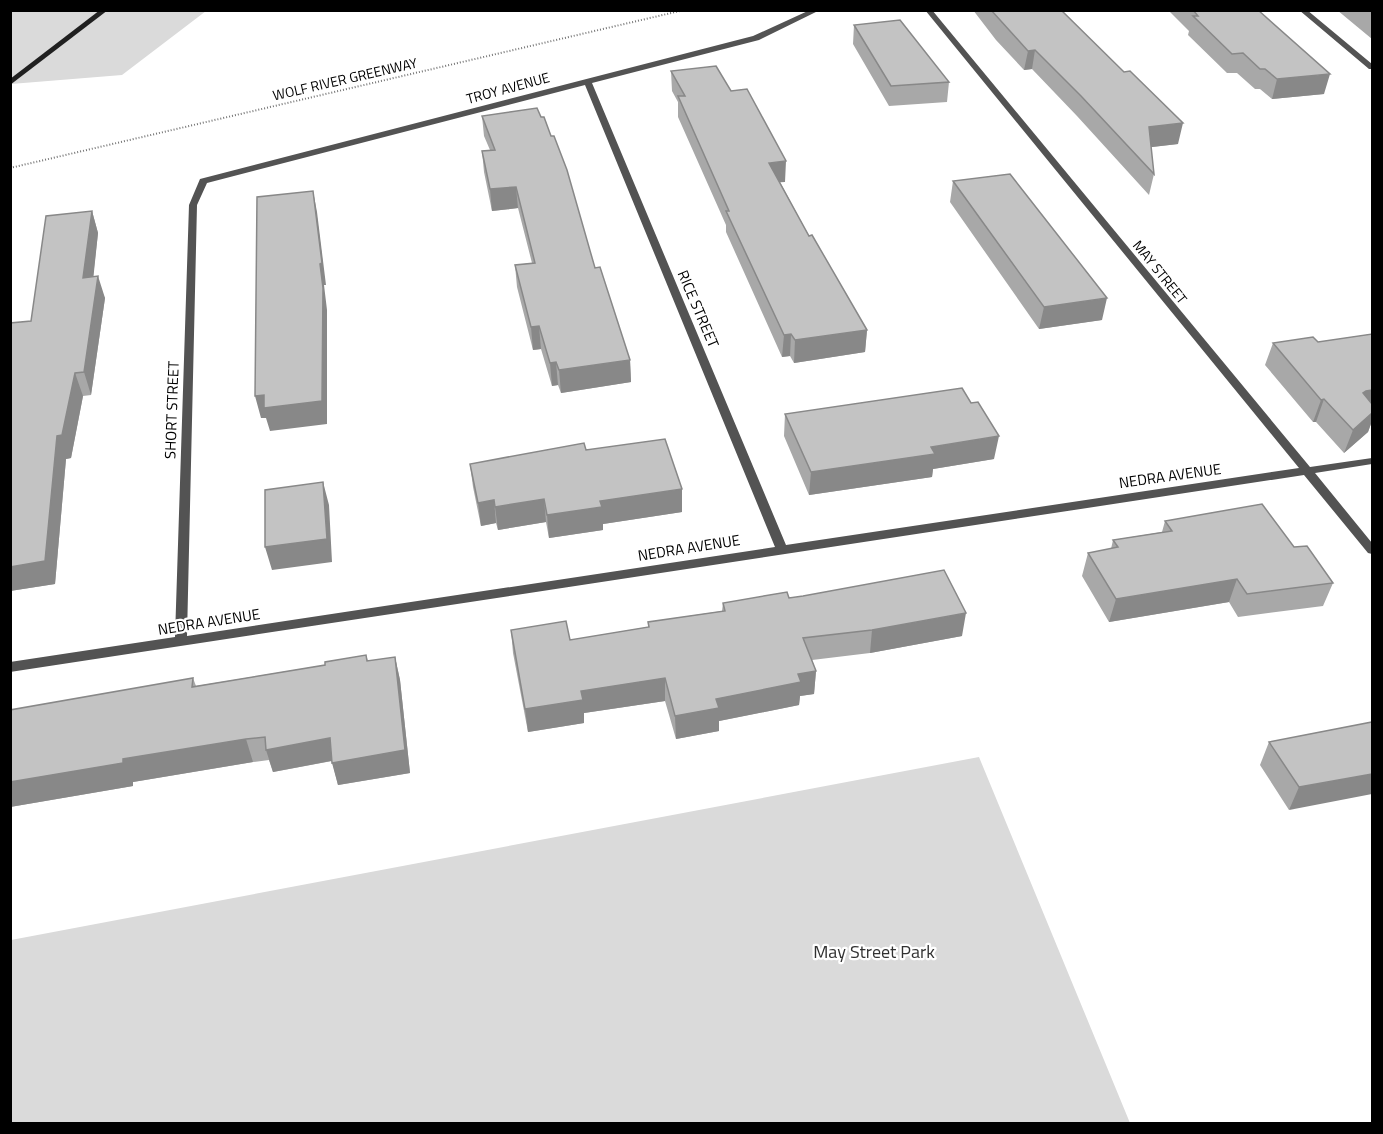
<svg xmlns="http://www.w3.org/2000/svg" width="1383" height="1134" viewBox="0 0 1383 1134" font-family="'Titillium Web',sans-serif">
<rect width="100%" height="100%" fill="#fff"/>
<path fill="#dadada" d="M11,11H206L122,75L11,84Z
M979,757L1130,1123H11V940Z"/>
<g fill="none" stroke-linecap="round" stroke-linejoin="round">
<path stroke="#757575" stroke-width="2" stroke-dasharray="1 2" stroke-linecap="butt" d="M10,168L684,10"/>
<path fill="#535353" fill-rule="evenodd" d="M810,10H820L759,40L592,83L786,545L1299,468L925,10H932L1310,467L1372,458V464L1315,473L1372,543V554L1368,553L1304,475L10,672V662L175,637L189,205L200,179L753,36ZM585,85L775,547L187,636L197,205L207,183Z
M1299,10H1307L1372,64V69H1369Z"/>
<path fill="#202020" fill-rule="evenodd" d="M100,10H108L10,85V79Z"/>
</g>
<path fill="#a8a8a8" d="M973,10H1061L1178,144L1151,147L1154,174L1149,195L1077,116L1032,69L1024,70L996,40Z
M1168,10H1258L1324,94L1272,99L1260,89H1255L1237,73H1227L1188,35L1189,31Z
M1337,10H1372V39Z
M854,25L949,82L947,102L889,106L853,44Z
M671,71L785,182H780L809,236L867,330L865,352L794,363L790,356L782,357L726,232V225L678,117V102L672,91Z
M482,116L595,268L630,360L631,382L561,393L558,385L552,386L541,349L533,350L517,287L515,265L532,263L518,208L492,211L484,172L482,151L490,150L484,136Z
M953,181L1102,320L1039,329L950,202Z
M92,211L98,233L93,277L105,298L91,395L83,396L71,458L66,459L55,584L10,591V323L31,321Z
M1372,334V421L1368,432L1344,453L1316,422H1313L1265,365L1273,343L1318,342Z
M785,414L994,459L933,469L932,477L809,495L784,436Z
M586,450L682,489V512L603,524V530L549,538L546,522L498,530L496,523L481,526L473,487L470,464Z
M1165,521L1294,547L1333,583L1323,606L1238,617L1229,602L1109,622L1082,576L1088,553L1111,549L1113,540L1162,532Z
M789,598L962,636L870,653L812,660L816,671L814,694L800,696L799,705L719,721V731L676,739L665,701L584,713V723L528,732L513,653L511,630L570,640L648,627V622L722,611L723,603Z
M366,655L368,661L395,657L400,680L410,773L338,785L332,761L273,772L269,760L253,762L133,782V786L10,807V710L193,678L196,686L325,665Z
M1372,722L1289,810L1260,765L1269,742Z"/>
<path fill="#888" d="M1035,50L1032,69L1024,70L1028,51Z
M1330,74L1324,94L1272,99L1277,79Z
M1183,123L1178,144L1144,148L1149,127Z
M786,161L785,182L768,183L769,163Z
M516,187L518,208L492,211L490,189Z
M313,191L317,212L326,285H324L327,310V424L270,431L266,418H261L255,396L320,264Z
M92,211L98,233L91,300L83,278Z
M98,276L105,298L91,395L84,372Z
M1107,298L1102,320L1039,329L1044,307Z
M539,326L541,349L533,350L531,327Z
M867,330L865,352L794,363L795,340Z
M791,334L790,356L782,357L784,335Z
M630,360L631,382L561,393L559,370Z
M556,362L558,385L552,386L550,363Z
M75,373L83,396L71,458L66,459L55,584L10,591V567L57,436Z
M1372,390V411L1363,393L1366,391Z
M1324,399L1316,422H1313L1321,400Z
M1372,413V421L1368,432L1344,453L1353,430Z
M999,436L994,459L933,469L932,477L809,495L811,472L931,447Z
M323,482L329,505L332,562L272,570L265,547Z
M682,489V512L603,524V530L549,538L547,515L600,501Z
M544,499L546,522L498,530L495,507Z
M494,500L496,523L481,526L478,503Z
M1237,579L1229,602L1109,622L1116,599Z
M966,613L962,636L870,653L872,630Z
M395,657L400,680L410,773L338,785L332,763Z
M816,671L814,694L800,696L799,705L719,721V731L676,739L675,716L716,699L798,674Z
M665,678V701L584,713V723L528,732L525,709L581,691Z
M330,738L336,760L273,772L266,750Z
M246,739L253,762L133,782V786L10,807V782L123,759Z
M1372,774V794L1289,810L1299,787Z"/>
<path fill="#c3c3c3" stroke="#888" stroke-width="1.5" d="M991,10H1061L1124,72L1130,71L1183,123L1149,127L1154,174L1081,96L1035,50L1028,51Z
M1193,10H1258L1330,74L1277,79L1265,69H1260L1243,53L1232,54L1193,16H1198Z
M900,20L949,82L891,86L854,25Z
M716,66L731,91L747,89L786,161L769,163L809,236L812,235L867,330L795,340L791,334L784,335L726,211H729L678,96H685L671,71Z
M537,108L541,117H544L551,136H554L567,170L595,268L600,267L630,360L559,370L556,362L550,363L539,326L531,327L515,265L535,263L516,187L490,189L482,151L495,150L482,116Z
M1010,174L1107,298L1044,307L953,181Z
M313,191L322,263L320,264L323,288L322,401L264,408V395L255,396L257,197Z
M92,211L83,278L98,276L84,372L75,373L62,435L57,436L45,561L10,567V323L31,321L46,216Z
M1372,334V390L1366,391L1363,393L1372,404V413L1353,430L1324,399L1321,400L1273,343L1313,337L1318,342Z
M962,388L971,403L978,402L999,436L931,447L935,454L811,472L785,414Z
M665,439L682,489L600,501L602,507L547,515L544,499L495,507L494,500L478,503L470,464L584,443L586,450Z
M323,482L327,539L265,547V490Z
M1262,504L1294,547L1307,546L1333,583L1247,594L1237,579L1116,599L1088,553L1118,547L1113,540L1172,531L1165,521Z
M944,570L966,613L872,630L803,638L816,671L798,674L801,682L716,699L719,708L675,716L665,678L581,691L583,700L525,709L511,630L566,621L570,640L649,627L648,622L725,611L723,603L787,592L789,598L803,596Z
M366,655L367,661L395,657L405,750L332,763L330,738L266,750L265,737L246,739L123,759V763L10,782V710L193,678L192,687L325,665V662Z
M1372,722V774L1299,787L1269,742Z"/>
<g text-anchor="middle" stroke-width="4.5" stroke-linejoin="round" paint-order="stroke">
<g font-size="14" fill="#000" stroke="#fff">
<text transform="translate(345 79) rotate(-13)" y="5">WOLF RIVER GREENWAY</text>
<text transform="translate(508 88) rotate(-15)" y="5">TROY AVENUE</text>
<text transform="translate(1160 272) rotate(51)" y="5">MAY STREET</text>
</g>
<g font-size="15" fill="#000" stroke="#fff">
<text transform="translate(698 309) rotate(67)" y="5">RICE STREET</text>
<text transform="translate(172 410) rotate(-88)" y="5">SHORT STREET</text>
<text transform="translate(1170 476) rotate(-8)" y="5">NEDRA AVENUE</text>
<text transform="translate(689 548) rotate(-9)" y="5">NEDRA AVENUE</text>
<text transform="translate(209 622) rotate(-9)" y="5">NEDRA AVENUE</text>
</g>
<g font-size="18" fill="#313131" stroke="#fff">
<text x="874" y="958">May Street Park</text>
</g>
</g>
<rect width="1383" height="1134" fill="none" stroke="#000000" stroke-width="24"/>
</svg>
